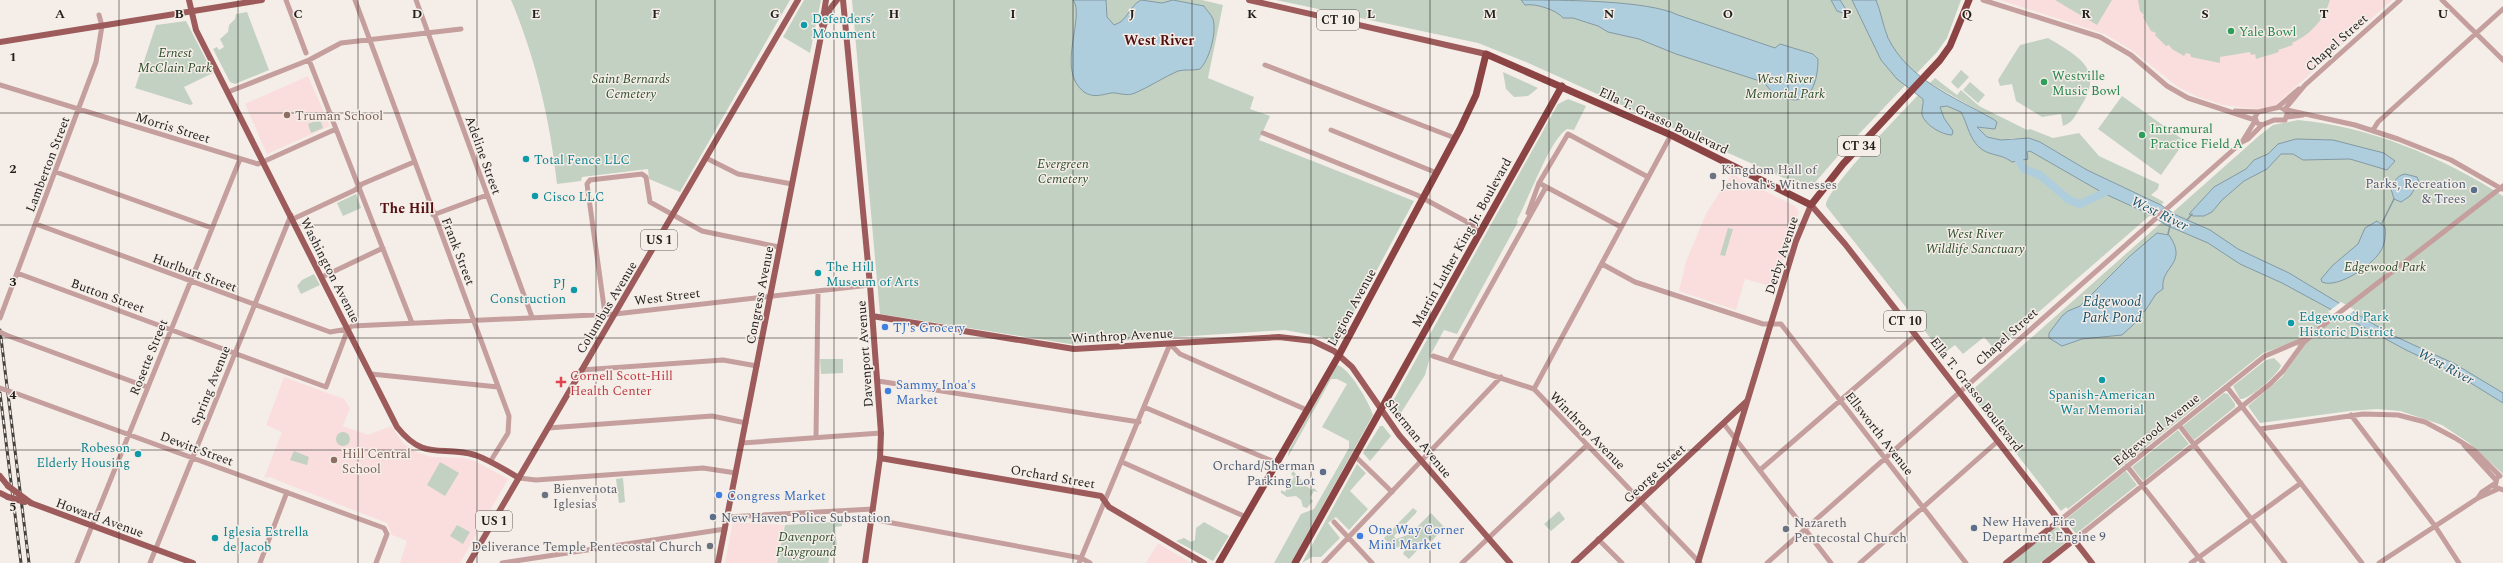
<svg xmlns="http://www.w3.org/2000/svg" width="2503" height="563" viewBox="0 0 2503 563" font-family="Spectral,serif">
<rect width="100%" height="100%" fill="#f5eee8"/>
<path fill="#f9dedd" d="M2000,0H2392L2272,108L2258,109L2223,105L2196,96L2178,87L2133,51L2105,34Z
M308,76L330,126L267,154L245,104Z
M1732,174L1795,206L1799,212L1790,235L1776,288L1745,279L1736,310L1679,291L1686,261L1707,212Z
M284,377L344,399L350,408L343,426L368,435L391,426L404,444L418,453L432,457L463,458L475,461L508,479L460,563H400L407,541L392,535L387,523L284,483L270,477L264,478L282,432L266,425Z
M733,522L784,525L776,563H725Z
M1158,543L1191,563H1146Z"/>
<path fill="#c3d1c2" d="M511,0H790L680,192L649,179L648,169L582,177L581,181L557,184C550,120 536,59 511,0Z
M804,0H821L810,53L783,37Z
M852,0H1202L1223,5L1208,78L1254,97L1250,109L1270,116L1259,140L1414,201L1337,344L1322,337L1285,330L1070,344L880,314Z
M1276,0H1961L1947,38L1937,52L1838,156L1812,186L1806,188L1526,62L1478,43Z
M2055,0H2112L2097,25Z
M2138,0H2330L2326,11H2323L2321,16L2323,17C2312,31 2306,36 2292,43L2293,45L2278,50L2279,52L2256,59L2255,54L2251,55L2250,52L2220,57V63L2191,57L2190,54L2186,53L2184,56L2172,49L2169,45L2166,46L2155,35L2156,33L2151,31L2143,17L2144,15L2140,11Z
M247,12L269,70L235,84L230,82L213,49L217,47L219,50L224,47L220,39L228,32L229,25L235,19L236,14Z
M186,21L213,73L184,87L193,104L190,105L135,88L156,25Z
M2048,38C2078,56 2105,69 2081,106C2076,114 2073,123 2063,126L2061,114L2042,117L2016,101L2012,84L2000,86L1998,80L2020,45Z
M1961,70L1969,77L1958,89L1951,82Z
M1503,72L1538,88L1528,96L1514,97L1506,89Z
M1935,78L1957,95L1961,90L1979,106L2027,130L2030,129L2053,138L2079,133L2099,156L2159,184L2158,189L2151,195L2164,202L2161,205L2087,170L2040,142L2014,138L2001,140L1987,137L1977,127L1988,128L1979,111L1930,83Z
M1970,82L1985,95L1978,103L1963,90Z
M1923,90L1959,106L1976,134L1990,146L2029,147L2155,211L1995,350L1984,337L1963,354L1955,345L1943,354L1826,206C1823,192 1909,105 1923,90Z
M2122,96L2185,141L2161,175L2098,129Z
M1568,99L1586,106L1574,130L1567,129C1550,139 1528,201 1517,220L1518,222L1457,334L1444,330L1431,354L1425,375L1397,419L1389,408L1558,104Z
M320,119L323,128L311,133L308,124Z
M2298,120C2369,126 2442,157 2503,196V474L2469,443L2442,425L2400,411L2377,409L2350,411L2260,423L2248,406L2282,377L2301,350L2294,342L2263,353L2068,509L2066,507L2061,511L1969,393L2260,135L2273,125Z
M356,194L361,208L343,216L337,203Z
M1728,228L1733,229L1725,256L1720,255Z
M314,274L320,285L301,294L297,286L302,280Z
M2274,358L2281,365C2280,373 2248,401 2240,399L2233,386L2266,360Z
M820,359H843V373L821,374Z
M1337,365C1349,367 1370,404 1373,415L1291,563H1274L1301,514L1314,509L1349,448V441L1322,427L1347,384L1337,379H1331L1288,457L1289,450Z
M2224,393L2228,394L2235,404V407L2194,440L2183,426Z
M1380,426H1383L1391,436L1370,461L1363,453Z
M2178,430L2189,444L2143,481L2132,467Z
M336 439a7 7 0 1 1 14 0a7 7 0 1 1-14 0Z
M294,451L309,457L307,465L290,460Z
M440,462L459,473L445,496L427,485Z
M1357,464L1366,473L1350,491L1368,509L1349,530L1336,517L1328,523L1340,538L1321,557H1312L1302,563Z
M1295,468L1294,472L1311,490L1314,488L1318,492L1314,491L1310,498L1313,501L1307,508L1303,507L1301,500L1296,496L1287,497L1281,493V490L1285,492L1294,477L1291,474Z
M2126,471L2137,485L2076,534L2065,520Z
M623,478L625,502L619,503L616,479Z
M1413,508L1417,511L1416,513L1394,536L1396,539L1410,534L1431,513L1444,527L1432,541L1428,539L1409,559L1403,554L1405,550L1401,546L1393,549L1384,538Z
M1559,511L1565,519L1551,531L1544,524Z
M842,516V526L835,527L837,547L831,550L828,563H777L785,525L833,522Z
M1204,522L1229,536L1213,561L1176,541L1184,538L1191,542L1195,540L1196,528Z
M457,525L470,532L463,544L450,536Z
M2057,526L2068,540L2040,563H2011Z"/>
<path fill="#aecedd" stroke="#8499a3" d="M1073,0H1106L1107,17L1114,25C1128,21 1129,6 1141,0L1162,3L1173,0L1204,6C1207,11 1211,14 1213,19C1217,33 1209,60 1200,69C1193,71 1186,69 1178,71C1164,77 1149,87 1135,93C1126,97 1118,92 1111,93C1101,95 1093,98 1084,92C1055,70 1086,16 1073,0Z
M1521,0C1560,0 1648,0 1678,15L1775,48L1780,44L1813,54L1818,59C1818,89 1806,112 1774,93C1770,91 1767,85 1763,82L1676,54L1639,39L1608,32L1598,26L1573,18H1563C1557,10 1535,3 1525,5Z
M1831,0H1840L1847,11L1846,14L1837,11Z
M1852,0H1876C1881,12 1883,26 1888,38C1909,80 1954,97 1993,119L1997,122L1995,129L1977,127L1987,137L2001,140L2029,138L2040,142L2087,170L2161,205L2176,215L2210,230L2238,249L2289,273L2390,334L2455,364L2503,393V403L2453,372L2406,350L2282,283L2240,264L2208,243L2166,225L2151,215L2103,193L2030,151L2027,152L2028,159L2012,162C2004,156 1998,156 1989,153C1970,146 1969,127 1961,112L1947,106L1940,107L1944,118L1953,131L1952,135C1942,135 1925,125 1922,115C1921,110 1924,104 1923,99L1897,79L1881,60Z
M2296,139L2333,140L2384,153L2395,161L2387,170L2350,159L2303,160L2293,154H2281L2267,169L2244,181L2222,200L2212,212L2204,216H2193L2189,214L2214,187L2246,169L2254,160L2268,154L2278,144Z
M2405,174L2417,177L2419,182L2410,196L2401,202L2394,199L2391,189C2394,182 2396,176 2405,174Z
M2377,221L2385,227C2386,235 2385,245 2380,252C2372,265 2338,289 2322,282L2321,279L2333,265L2358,244L2365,228Z
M2157,233L2169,235C2189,264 2160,266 2163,289L2156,294L2145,311L2139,312L2138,319L2133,325L2122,335L2082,339L2062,346L2049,338V333L2062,316L2068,311L2080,306L2130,256Z"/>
<path fill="#f5eee8" d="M2341,302L2355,310L2343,319L2328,312Z"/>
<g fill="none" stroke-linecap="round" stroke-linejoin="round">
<path stroke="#8499a3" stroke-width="1.5" d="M2187,220L2192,214
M2382,223L2394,199
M2168,234L2170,226"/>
<path stroke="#aecedd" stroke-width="8" d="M2014,152L2024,169L2040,175L2069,200L2080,204L2110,190"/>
<path stroke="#c59f9e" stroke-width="5" d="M286,0L306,53
M355,0L509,416L508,433L490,462
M416,0L532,317
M1983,0L2100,37L2131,55L2167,86L2188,98L2255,120
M2442,0L2503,60
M309,60L412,323
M1265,65L1455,138
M0,85L258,164L336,129
M228,92L309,60L341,43L461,29
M2278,107L2299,89
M2280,107L2288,112L2285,120H2274L2262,125L2257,123L2255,117L2258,112Z
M2285,109L2305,85L2400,0
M2287,110L2355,125L2398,139L2451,160L2502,189
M2235,111L2258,112
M2287,117L2303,115
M1331,130L1437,173
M2373,130L2378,122L2503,9
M1263,133L1417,195L1482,230
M2242,142L2248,139L2262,125
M706,158L738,174L792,184
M56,172L212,228
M1539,183L1621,227
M1528,213L1539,183L1568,134L1648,177
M433,215L487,195
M293,219L355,190L362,184L414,162
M36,224L330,332L348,329L352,326L615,314L870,285
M1602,264L1635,282L1763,324H1781L1966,563
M17,273L326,387L348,329
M322,277L383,248
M605,314L587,184L590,180L642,174L646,177L650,202L702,231L779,247
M0,318L96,62L102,26L99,15
M6,335L147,387
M1433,356L1534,389L1700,563
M1449,361L1546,187
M581,370L723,360L757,366
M371,374L498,387
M878,381L1139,422
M2227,387L2362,563
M1534,389L1671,135
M15,393L384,528L387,534L376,563
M1144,407L1277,463
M2351,415L2435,526L2459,563
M1724,424L1831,563
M2179,425L2285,563
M548,428L712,416L746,423
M2260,429L2363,414L2398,415L2425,422L2455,438L2474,450L2500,476
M816,437L818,291
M742,443L881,433
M2464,445L2495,479
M1355,456L1392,492
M1122,462L1246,517
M2127,466L2203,563
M1760,470L1916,335
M519,478L536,480L703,468L736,473
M2497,478L2495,487L2503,490
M2478,498L2482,492L2494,484
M727,517L873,509
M871,519L1081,558L1090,563
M2059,521L2265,356L2305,339
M1334,522L1372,563
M1598,539L1622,563
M2074,540L2270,384L2283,371L2304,342L2326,323L2503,186
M77,563L240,159
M150,563L291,215
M260,563L287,492
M502,563L725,529
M1079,563L1170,344L1180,354L1307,410
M1324,563L1501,377
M1462,563L1587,445
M1767,563L2242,142L2255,121
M1860,563L1998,441
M2191,563L2301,483
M2379,563L2478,498L2498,489"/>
<path stroke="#9d5c5b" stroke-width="6" d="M189,0L196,30L397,427C425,462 441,445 475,455C490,460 505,470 519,478
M843,0L870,285L881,433L880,458L865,563
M1249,0L1486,54
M822,25L826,0
M0,42L262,0
M872,316L1074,349L1279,337L1313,341L1334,351L1352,367L1399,435L1510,563
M880,458L1101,496L1109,507L1204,563
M0,476L8,486
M0,493L8,497
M31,503L193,563
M469,563L798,0
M718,563L822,31L830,9L837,0
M1574,563L1747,401
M1698,563L1796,241L1811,205L1845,244L2092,563
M2006,563L2059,521
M2045,563L2074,540"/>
<path stroke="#8c4343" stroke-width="7" d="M1219,563L1339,355L1460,129L1476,95L1486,54L1671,135L1811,205L1843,164L1940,60L1950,46L1969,0
M1295,563L1562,86"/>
<defs>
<path id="rail" d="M0,330L29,563
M0,393L21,563"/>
</defs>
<use href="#rail" stroke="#44413e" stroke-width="3"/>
<use href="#rail" stroke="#f5eee8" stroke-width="1.5" stroke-dasharray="4.5" stroke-linecap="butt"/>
<path stroke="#c59f9e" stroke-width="5" d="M0,332L6,335
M0,388L15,393"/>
<path stroke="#9d5c5b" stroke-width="6" d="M8,486L31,503
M8,497L25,502"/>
</g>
<path fill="none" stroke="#211e1c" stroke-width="1" stroke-opacity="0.55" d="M119,0V563M238,0V563M358,0V563M477,0V563M596,0V563M715,0V563M834,0V563M954,0V563M1073,0V563M1192,0V563M1311,0V563M1430,0V563M1549,0V563M1669,0V563M1788,0V563M1907,0V563M2026,0V563M2145,0V563M2265,0V563M2384,0V563M0,113H2503M0,225H2503M0,338H2503M0,450H2503"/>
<g fill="#0f9aa8" stroke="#f5eee8" stroke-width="1.5">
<circle cx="804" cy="25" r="4"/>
<circle cx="526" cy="159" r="4"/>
<circle cx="535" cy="196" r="4"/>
<circle cx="818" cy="273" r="4"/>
<circle cx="574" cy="290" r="4"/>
<circle cx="2291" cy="323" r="4"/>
<circle cx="2102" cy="380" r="4"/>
<circle cx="138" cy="454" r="4"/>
<circle cx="215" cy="538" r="4"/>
</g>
<g fill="#2e9e5b" stroke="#f5eee8" stroke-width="1.5">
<circle cx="2231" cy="31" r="4"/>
<circle cx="2044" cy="82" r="4"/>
<circle cx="2142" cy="135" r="4"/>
</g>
<g fill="#8d6e63" stroke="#f5eee8" stroke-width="1.5">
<circle cx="287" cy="115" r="4"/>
<circle cx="334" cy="460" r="4"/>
</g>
<g fill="#6b7280" stroke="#f5eee8" stroke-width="1.5">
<circle cx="1713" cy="176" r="4"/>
<circle cx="545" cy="495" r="4"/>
<circle cx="1786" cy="529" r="4"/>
<circle cx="710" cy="546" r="4"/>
</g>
<g fill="#5c6f8a" stroke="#f5eee8" stroke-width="1.5">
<circle cx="2474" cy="190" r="4"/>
<circle cx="1323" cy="472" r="4"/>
<circle cx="713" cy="517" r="4"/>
<circle cx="1974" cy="528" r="4"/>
</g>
<g fill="#3f7fe0" stroke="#f5eee8" stroke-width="1.5">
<circle cx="885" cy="327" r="4"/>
<circle cx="888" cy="391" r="4"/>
<circle cx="719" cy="495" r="4"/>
<circle cx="1360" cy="536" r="4"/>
</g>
<path fill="#e0444e" stroke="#f5eee8" stroke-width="1.5" d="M559 376h4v4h4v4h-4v4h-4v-4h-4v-4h4z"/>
<g text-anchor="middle" stroke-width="3" stroke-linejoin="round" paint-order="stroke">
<g fill="#f5eee8" stroke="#615c59" stroke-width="1">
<rect x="1317" y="10" width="42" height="20" rx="3"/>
<rect x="1838" y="136" width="42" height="20" rx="3"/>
<rect x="641" y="230" width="36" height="20" rx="3"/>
<rect x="1884" y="311" width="42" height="20" rx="3"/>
<rect x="476" y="511" width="36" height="20" rx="3"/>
</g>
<g font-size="12" font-weight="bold" fill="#211e1c">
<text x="1338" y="24">CT 10</text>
<text x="1859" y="150">CT 34</text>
<text x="659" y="244">US 1</text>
<text x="1905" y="325">CT 10</text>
<text x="494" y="525">US 1</text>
</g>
<g font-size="13" fill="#0d838f" stroke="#f5eee8" text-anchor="start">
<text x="812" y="23">Defenders’<tspan x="812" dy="15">Monument</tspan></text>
<text x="534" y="164">Total Fence LLC</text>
<text x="543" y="201">Cisco LLC</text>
<text x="826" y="271">The Hill<tspan x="826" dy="15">Museum of Arts</tspan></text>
<text x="566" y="288" text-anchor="end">PJ<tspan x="566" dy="15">Construction</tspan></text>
<text x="2299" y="321">Edgewood Park<tspan x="2299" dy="15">Historic District</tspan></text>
<text x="2102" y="399" text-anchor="middle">Spanish-American<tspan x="2102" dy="15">War Memorial</tspan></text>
<text x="130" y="452" text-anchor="end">Robeson<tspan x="130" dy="15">Elderly Housing</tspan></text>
<text x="223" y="536">Iglesia Estrella<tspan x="223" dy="15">de Jacob</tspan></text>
</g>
<g font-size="13" fill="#27864d" stroke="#f5eee8" text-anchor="start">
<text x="2239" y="36">Yale Bowl</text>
<text x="2052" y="80">Westville<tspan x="2052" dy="15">Music Bowl</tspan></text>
<text x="2150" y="133">Intramural<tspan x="2150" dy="15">Practice Field A</tspan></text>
</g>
<g font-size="13" fill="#211e1c" stroke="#f5eee8">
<text transform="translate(2336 42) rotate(-42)" y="5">Chapel Street</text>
<text transform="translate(1664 120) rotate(25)" y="5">Ella T. Grasso Boulevard</text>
<text transform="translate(173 127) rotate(17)" y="5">Morris Street</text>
<text transform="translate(484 155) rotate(70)" y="5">Adeline Street</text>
<text transform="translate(47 164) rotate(-69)" y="5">Lamberton Street</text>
<text transform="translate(1461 242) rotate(-61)" y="5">Martin Luther King Jr. Boulevard</text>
<text transform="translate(459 251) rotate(69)" y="5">Frank Street</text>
<text transform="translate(1781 255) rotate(-72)" y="5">Derby Avenue</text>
<text transform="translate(331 270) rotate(63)" y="5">Washington Avenue</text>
<text transform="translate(195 272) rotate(20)" y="5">Hurlburt Street</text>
<text transform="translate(108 295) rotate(20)" y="5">Button Street</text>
<text transform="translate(759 295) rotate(-79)" y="5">Congress Avenue</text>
<text transform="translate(667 296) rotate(-7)" y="5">West Street</text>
<text transform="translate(606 307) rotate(-59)" y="5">Columbus Avenue</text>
<text transform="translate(1351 307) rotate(-61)" y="5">Legion Avenue</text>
<text transform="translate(1122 335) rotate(-3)" y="5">Winthrop Avenue</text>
<text transform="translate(2006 336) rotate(-42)" y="5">Chapel Street</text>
<text transform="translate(864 354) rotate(-94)" y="5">Davenport Avenue</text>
<text transform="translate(148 357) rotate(-68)" y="5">Rosette Street</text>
<text transform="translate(210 385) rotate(-68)" y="5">Spring Avenue</text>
<text transform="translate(1977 394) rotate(52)" y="5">Ella T. Grasso Boulevard</text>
<text transform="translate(2156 429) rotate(-39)" y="5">Edgewood Avenue</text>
<text transform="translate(1588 430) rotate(46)" y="5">Winthrop Avenue</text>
<text transform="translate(1880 433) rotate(52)" y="5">Ellsworth Avenue</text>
<text transform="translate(1419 438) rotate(51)" y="5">Sherman Avenue</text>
<text transform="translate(197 448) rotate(20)" y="5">Dewitt Street</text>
<text transform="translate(1654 473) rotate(-43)" y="5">George Street</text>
<text transform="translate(1053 476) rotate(10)" y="5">Orchard Street</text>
<text transform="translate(100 517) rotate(20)" y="5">Howard Avenue</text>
</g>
<g font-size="13" font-style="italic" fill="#2b4d2a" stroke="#f5eee8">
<text x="175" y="57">Ernest<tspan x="175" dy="15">McClain Park</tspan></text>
<text x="631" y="83">Saint Bernards<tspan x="631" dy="15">Cemetery</tspan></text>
<text x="1785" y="83">West River<tspan x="1785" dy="15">Memorial Park</tspan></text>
<text x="1063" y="168">Evergreen<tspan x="1063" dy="15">Cemetery</tspan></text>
<text x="1975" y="238">West River<tspan x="1975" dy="15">Wildlife Sanctuary</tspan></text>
<text x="2385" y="271">Edgewood Park</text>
<text x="806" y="541">Davenport<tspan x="806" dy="15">Playground</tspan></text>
</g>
<g font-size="13" fill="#785e54" stroke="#f5eee8" text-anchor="start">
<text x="295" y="120">Truman School</text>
<text x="342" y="458">Hill Central<tspan x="342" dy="15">School</tspan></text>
</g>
<g font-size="13" fill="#5b616d" stroke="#f5eee8" text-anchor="start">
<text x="1721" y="174">Kingdom Hall of<tspan x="1721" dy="15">Jehovah's Witnesses</tspan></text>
<text x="553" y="493">Bienvenota<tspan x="553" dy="15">Iglesias</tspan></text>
<text x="1794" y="527">Nazareth<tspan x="1794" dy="15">Pentecostal Church</tspan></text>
<text x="702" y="551" text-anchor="end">Deliverance Temple Pentecostal Church</text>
</g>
<g font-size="13" fill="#4e5e75" stroke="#f5eee8" text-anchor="end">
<text x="2466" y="188">Parks, Recreation<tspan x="2466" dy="15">&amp; Trees</tspan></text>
<text x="1315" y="470">Orchard/Sherman<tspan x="1315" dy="15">Parking Lot</tspan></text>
<text x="721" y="522" text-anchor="start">New Haven Police Substation</text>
<text x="1982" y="526" text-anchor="start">New Haven Fire<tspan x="1982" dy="15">Department Engine 9</tspan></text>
</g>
<g font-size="13" fill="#366cbe" stroke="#f5eee8" text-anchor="start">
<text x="893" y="332">TJ's Grocery</text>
<text x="896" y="389">Sammy Inoa's<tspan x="896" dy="15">Market</tspan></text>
<text x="727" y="500">Congress Market</text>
<text x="1368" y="534">One Way Corner<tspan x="1368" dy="15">Mini Market</tspan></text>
</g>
<g font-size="13" fill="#be3a42" stroke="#f5eee8" text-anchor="start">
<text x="570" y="380">Cornell Scott-Hill<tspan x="570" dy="15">Health Center</tspan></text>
</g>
<g font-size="14" font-weight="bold" fill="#540f11" stroke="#f5eee8">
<text x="1159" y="45">West River</text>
<text x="407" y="213">The Hill</text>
</g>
<g font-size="14" font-style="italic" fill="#19546c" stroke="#f5eee8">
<text transform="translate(2160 213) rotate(26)" y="5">West River</text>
<text x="2112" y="306">Edgewood<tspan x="2112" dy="16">Park Pond</tspan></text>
<text transform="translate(2446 366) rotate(28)" y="5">West River</text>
</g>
</g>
<g font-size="13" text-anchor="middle" font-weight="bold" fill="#211e1c" stroke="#f5eee8" stroke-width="3" stroke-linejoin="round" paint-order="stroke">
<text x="60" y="18">A</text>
<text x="179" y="18">B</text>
<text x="298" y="18">C</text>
<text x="417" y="18">D</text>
<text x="536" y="18">E</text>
<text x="656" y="18">F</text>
<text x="775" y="18">G</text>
<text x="894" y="18">H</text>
<text x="1013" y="18">I</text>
<text x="1132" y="18">J</text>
<text x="1252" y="18">K</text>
<text x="1371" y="18">L</text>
<text x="1490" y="18">M</text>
<text x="1609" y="18">N</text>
<text x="1728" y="18">O</text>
<text x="1847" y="18">P</text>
<text x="1967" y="18">Q</text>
<text x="2086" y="18">R</text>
<text x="2205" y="18">S</text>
<text x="2324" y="18">T</text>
<text x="2443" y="18">U</text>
<text x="13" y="61">1</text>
<text x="13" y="173">2</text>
<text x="13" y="286">3</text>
<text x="13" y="399">4</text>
<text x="13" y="511">5</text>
</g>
</svg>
